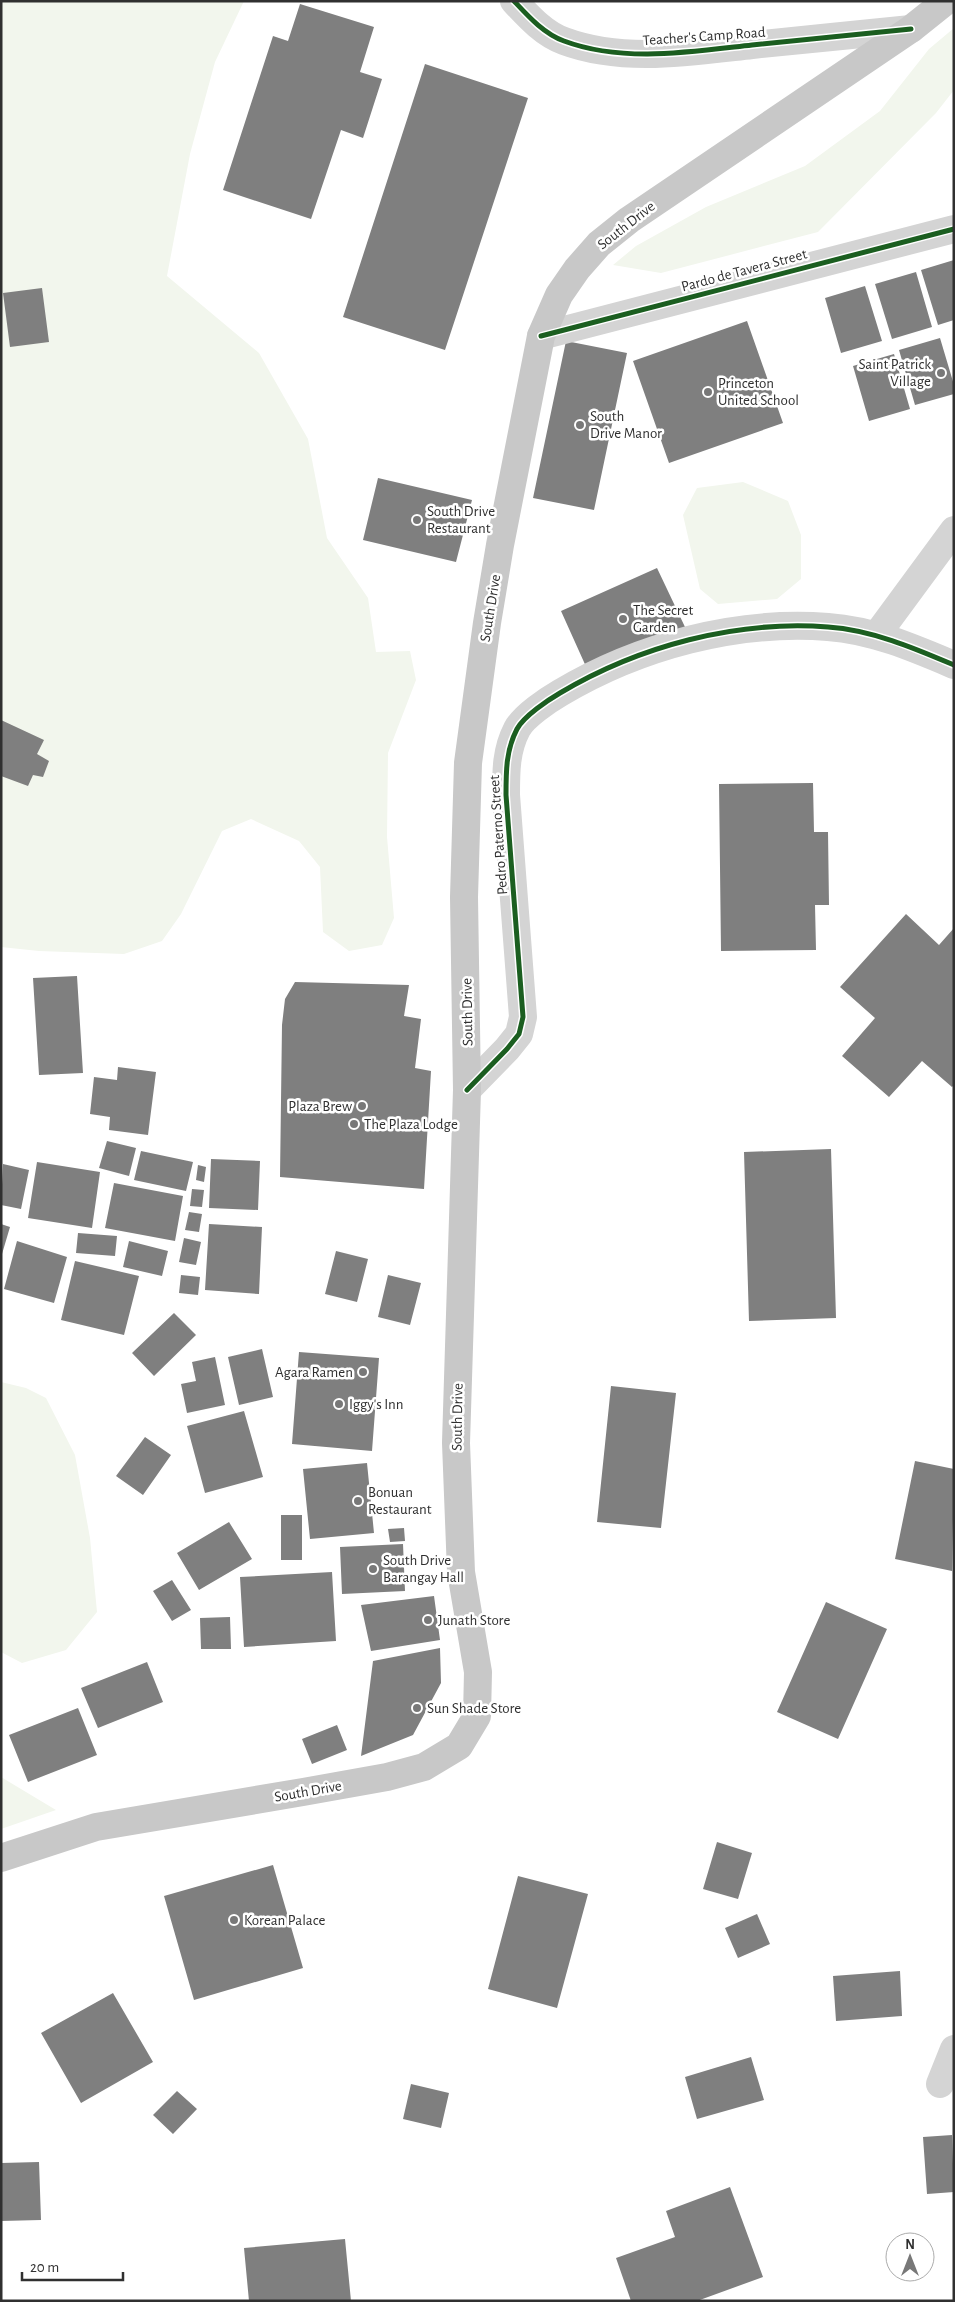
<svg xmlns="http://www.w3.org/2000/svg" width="955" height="2302" viewBox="0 0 955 2302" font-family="'Alegreya Sans',sans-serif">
<rect width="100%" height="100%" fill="#fff"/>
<path fill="#f2f6ed" d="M1,1H244L215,62L190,154L167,276L259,353L308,439L327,538L368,598L376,652L410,651L416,680L388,753L387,837L394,918L382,945L349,951L323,932L320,867L299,841L251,819L222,831L181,914L162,941L124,954L39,951L1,947Z
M954,28V90L936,113L818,232L661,273L613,265L636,246L706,207L805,166L880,111L929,49Z
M743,482L788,501L801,535V579L777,599L718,604L700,589L683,515L697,488Z
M1,1382L26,1388L46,1398L75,1455L90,1538L97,1612L66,1650L22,1663L1,1652Z
M1,1777L56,1810L1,1829Z"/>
<path fill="#7f7f7f" d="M300,4L374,27L360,72L382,79L363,138L341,130L311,219L223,190L273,36L288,41Z
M425,64L528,98L445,350L343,317Z
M954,260V320L938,325L921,270Z
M916,272L932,327L892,339L875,284Z
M865,286L882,341L841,353L825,298Z
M42,288L49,342L10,347L3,293Z
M747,321L783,423L669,463L633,361Z
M940,338L954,385V394L915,405L899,350Z
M566,341L627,353L594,510L533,498Z
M894,354L910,409L869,421L853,366Z
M378,478L472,500L456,562L363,540Z
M657,568L685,627L588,671L561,611Z
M1,720L44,740L37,754L49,761L43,777L33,775L28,786L1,776Z
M813,783L814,832H828L829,905H815L816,950L721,951L719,784Z
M906,914L939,945L954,928V1085L952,1087L922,1061L889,1097L842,1056L875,1018L840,987Z
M77,976L83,1073L39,1075L33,978Z
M295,982L409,985L404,1016L421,1019L415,1068L431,1071L424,1189L280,1177L282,1025L285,999Z
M118,1067L156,1072L148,1135L109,1130L110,1117L90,1114L94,1077L117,1080Z
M107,1141L136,1148L129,1176L99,1168Z
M831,1149L836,1318L749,1321L744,1152Z
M141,1151L193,1162L186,1191L134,1180Z
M211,1159L260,1161L258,1210L209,1208Z
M37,1162L100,1172L92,1228L28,1218Z
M3,1164L29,1170L21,1209L1,1205Z
M198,1165L206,1167L204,1182L196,1180Z
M114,1183L183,1196L175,1241L105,1228Z
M192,1189L204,1190L202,1207L190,1206Z
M189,1212L202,1214L199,1232L185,1230Z
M1,1224L10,1227L2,1254H1Z
M209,1224L262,1227L259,1294L205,1290Z
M78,1233L117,1236L115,1256L76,1253Z
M184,1238L201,1242L196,1265L179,1262Z
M17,1241L67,1257L54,1303L4,1289Z
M129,1241L168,1251L162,1276L123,1267Z
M336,1251L368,1259L357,1302L325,1294Z
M75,1261L139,1276L124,1335L61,1320Z
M181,1275L200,1277L198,1295L179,1293Z
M388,1275L421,1283L410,1325L378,1317Z
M174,1313L196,1335L154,1376L132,1353Z
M262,1349L273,1397L239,1405L228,1357Z
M299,1352L379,1358L372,1451L292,1444Z
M215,1357L225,1405L187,1413L181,1384L196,1381L192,1362Z
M611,1386L676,1393L661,1528L597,1522Z
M244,1411L263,1477L205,1493L187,1426Z
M145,1437L171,1455L143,1495L116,1476Z
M915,1461L954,1469L952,1571L895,1559Z
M367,1463L374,1533L310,1539L303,1469Z
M281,1515H302V1560H281Z
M229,1522L252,1559L199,1590L177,1553Z
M404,1528L405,1541L390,1542L388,1529Z
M403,1544L405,1591L342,1594L340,1547Z
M332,1572L336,1641L244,1647L240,1577Z
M172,1580L191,1610L172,1621L153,1591Z
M434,1596L440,1640L371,1651L361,1605Z
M826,1602L887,1629L838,1739L777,1712Z
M230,1617L231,1649H201L200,1618Z
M440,1648L441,1683L413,1735L361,1756L373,1661Z
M147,1662L163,1702L98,1728L81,1688Z
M78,1708L97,1755L28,1782L9,1735Z
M337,1725L347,1750L312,1764L302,1739Z
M717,1842L752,1853L738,1899L703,1889Z
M273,1865L303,1968L194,2000L164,1896Z
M518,1876L588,1894L557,2008L488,1989Z
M757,1914L770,1944L738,1958L725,1928Z
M900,1971L902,2016L836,2021L833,1976Z
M113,1993L153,2062L81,2103L41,2033Z
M751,2057L764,2100L697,2119L685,2077Z
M411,2084L449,2093L441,2128L403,2119Z
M177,2091L197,2109L173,2134L153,2115Z
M952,2135L954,2192L927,2194L923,2137Z
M39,2162L41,2220L1,2221V2163Z
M730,2187L763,2277L697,2301H631L616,2258L675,2237L666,2211Z
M345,2239L351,2301H249L244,2248Z"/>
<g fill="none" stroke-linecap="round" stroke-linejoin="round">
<path stroke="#d4d4d4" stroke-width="28" d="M514,1C528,16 544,34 564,41C623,63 690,52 752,45C805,40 858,34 911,29
M541,336L954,229
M876,636L954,530
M467,1090L507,1049L519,1034L523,1017L506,795C506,771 506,750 517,729C524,716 548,700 560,693C639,646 736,620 828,627C872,630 914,648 954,665
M940,2084L954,2049"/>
<path stroke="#c8c8c8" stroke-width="28" d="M1,1858L96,1827L303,1792L387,1777L424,1767L459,1746L477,1716L478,1672L461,1572L456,1443L467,1090L464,897L468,763L487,623L500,545L541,336L559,295L577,269L599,244L629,220L911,29L946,1"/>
<defs>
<path id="cycleway" d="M514,1C528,16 544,34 564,41C623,63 690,52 752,45C805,40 858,34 911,29
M541,336L954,229
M467,1090L507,1049L519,1034L523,1017L506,795C506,771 506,750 517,729C524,716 548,700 560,693C639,646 736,620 828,627C872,630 914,648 954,665"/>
</defs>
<use href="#cycleway" stroke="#fff" stroke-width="8"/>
<use href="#cycleway" stroke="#1b5e20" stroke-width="5"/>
</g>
<g fill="#787878" stroke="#fff" stroke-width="2">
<circle cx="941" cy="373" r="5"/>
<circle cx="708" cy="392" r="5"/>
<circle cx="580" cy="425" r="5"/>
<circle cx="417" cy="520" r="5"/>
<circle cx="623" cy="619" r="5"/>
<circle cx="362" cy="1106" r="5"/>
<circle cx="354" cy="1124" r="5"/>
<circle cx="363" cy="1372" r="5"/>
<circle cx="339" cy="1404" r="5"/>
<circle cx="358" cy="1501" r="5"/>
<circle cx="373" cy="1569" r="5"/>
<circle cx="428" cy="1620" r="5"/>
<circle cx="417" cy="1708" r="5"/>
<circle cx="234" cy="1920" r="5"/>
</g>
<g text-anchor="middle" stroke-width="5" stroke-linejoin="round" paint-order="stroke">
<g font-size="15" fill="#303030" stroke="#fff">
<text transform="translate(704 36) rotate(-4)" y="5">Teacher's Camp Road</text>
<text transform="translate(626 225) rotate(-38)" y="5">South Drive</text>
<text transform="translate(744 270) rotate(-15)" y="5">Pardo de Tavera Street</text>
<text transform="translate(490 608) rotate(-81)" y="5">South Drive</text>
<text transform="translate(498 835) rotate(-94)" y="5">Pedro Paterno Street</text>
<text transform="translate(467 1012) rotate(-91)" y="5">South Drive</text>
<text transform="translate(457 1417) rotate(-89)" y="5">South Drive</text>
<text transform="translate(308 1791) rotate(-10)" y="5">South Drive</text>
</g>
<g font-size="15" fill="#303030" stroke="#fff" text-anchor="start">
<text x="931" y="369" text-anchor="end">Saint Patrick<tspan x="931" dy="17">Village</tspan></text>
<text x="718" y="388">Princeton<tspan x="718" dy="17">United School</tspan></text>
<text x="590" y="421">South<tspan x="590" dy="17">Drive Manor</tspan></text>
<text x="427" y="516">South Drive<tspan x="427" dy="17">Restaurant</tspan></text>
<text x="633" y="615">The Secret<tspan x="633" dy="17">Garden</tspan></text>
<text x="352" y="1111" text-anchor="end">Plaza Brew</text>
<text x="364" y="1129">The Plaza Lodge</text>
<text x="353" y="1377" text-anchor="end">Agara Ramen</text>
<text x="349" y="1409">Iggy's Inn</text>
<text x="368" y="1497">Bonuan<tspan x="368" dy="17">Restaurant</tspan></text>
<text x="383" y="1565">South Drive<tspan x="383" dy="17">Barangay Hall</tspan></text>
<text x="438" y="1625">Junath Store</text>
<text x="427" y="1713">Sun Shade Store</text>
<text x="244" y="1925">Korean Palace</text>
</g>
</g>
<rect width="955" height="2302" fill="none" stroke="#303030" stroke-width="5"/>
<g transform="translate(910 2257)"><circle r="24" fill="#ffffff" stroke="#acacac"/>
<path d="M0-4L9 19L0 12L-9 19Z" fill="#787878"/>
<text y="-8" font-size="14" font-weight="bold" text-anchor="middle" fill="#303030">N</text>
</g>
<path d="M22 2272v8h101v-8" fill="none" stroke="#303030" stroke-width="2.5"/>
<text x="30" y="2272" font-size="15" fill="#303030" stroke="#ffffff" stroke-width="4" paint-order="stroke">20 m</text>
</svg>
